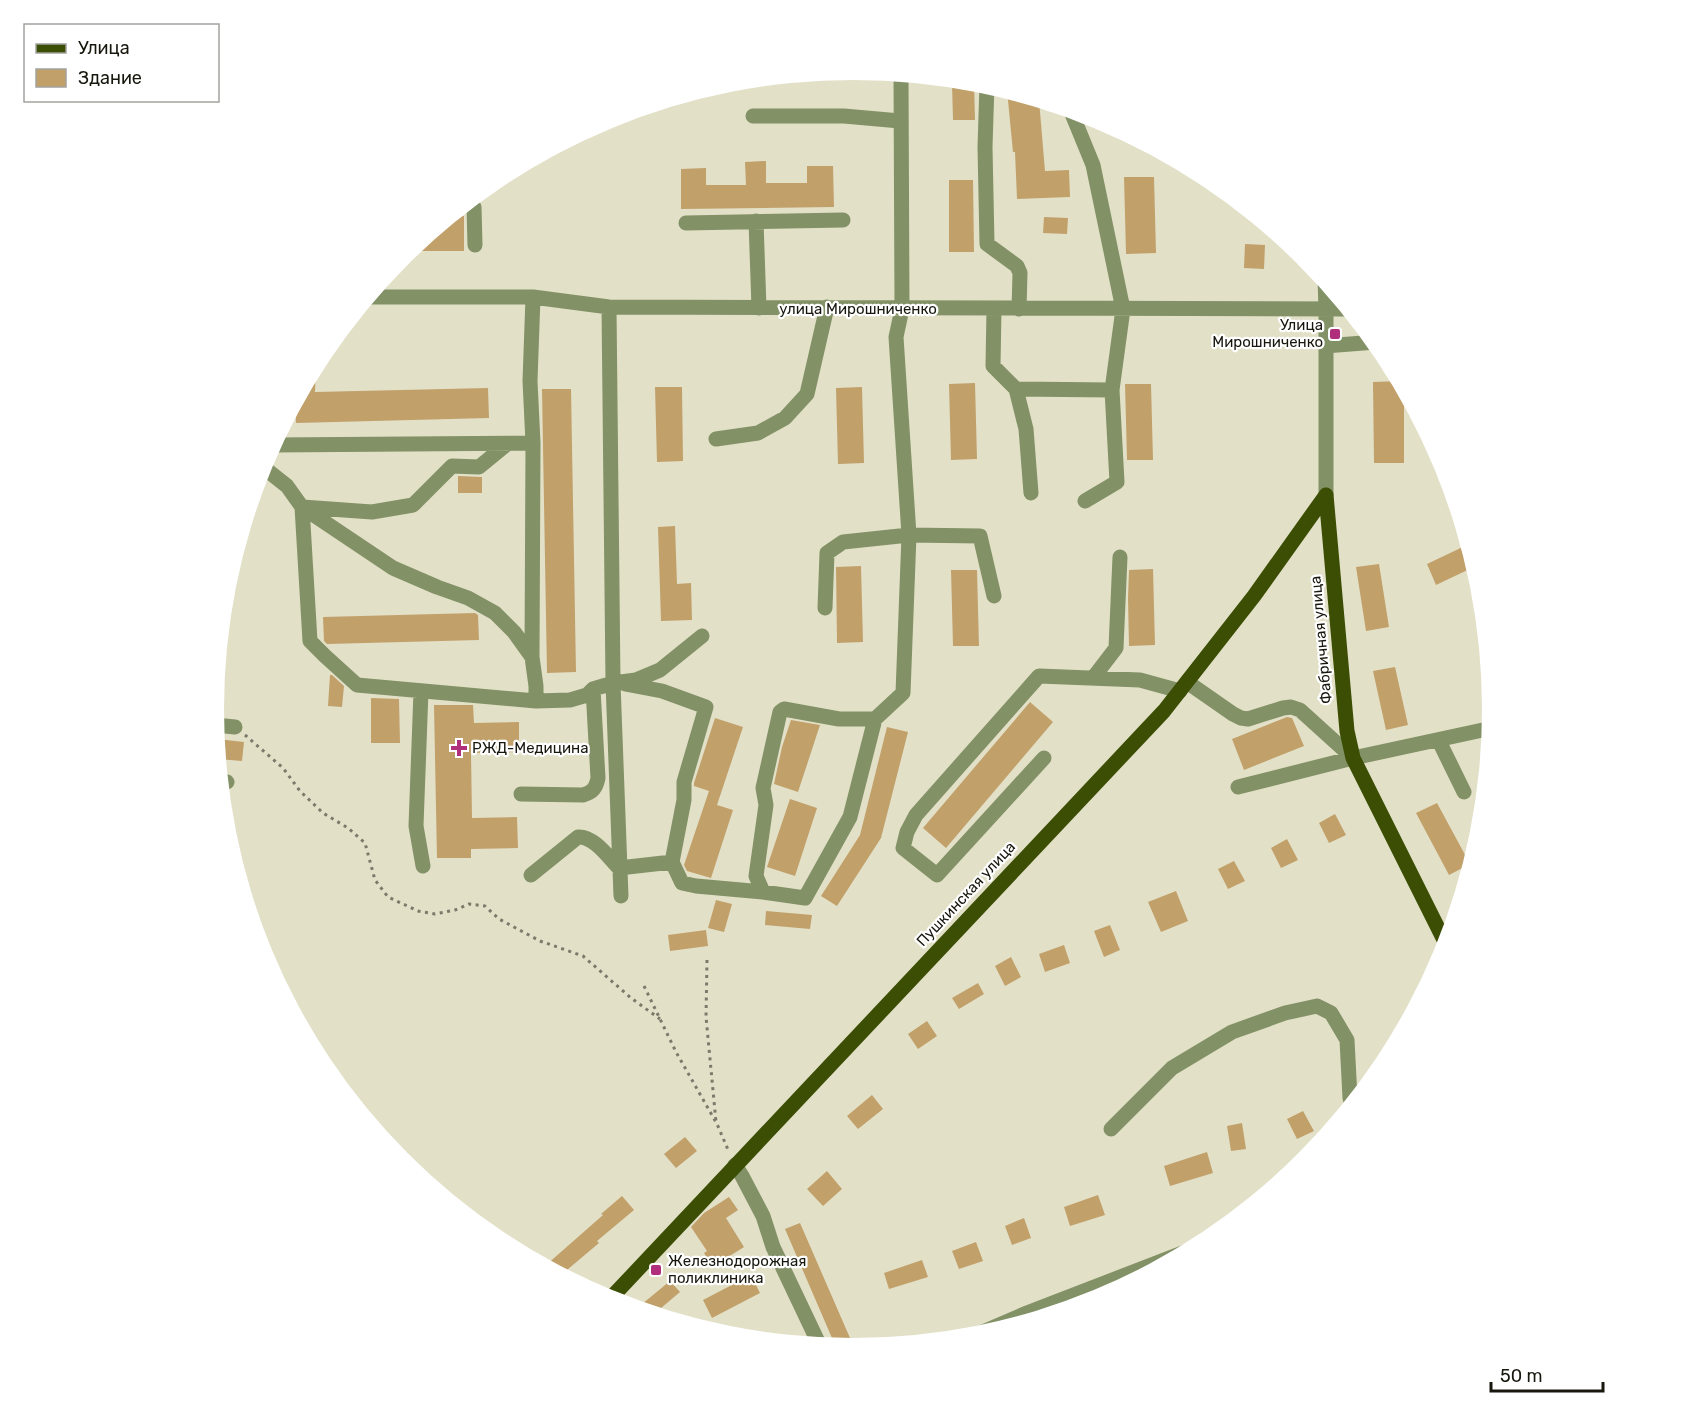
<svg xmlns="http://www.w3.org/2000/svg" width="1707" height="1418" viewBox="0 0 1707 1418" font-family="Rubik,sans-serif">
<rect width="100%" height="100%" fill="#e3e0c8"/>
<path fill="#c1a06a" d="M974,82L975,120H953L952,83Z
M1007,90L1039,100L1045,171L1069,170L1070,197L1017,199L1015,152H1013Z
M766,161V183H807V166H833L834,207L681,209V169L706,168V185H746L745,162Z
M1124,177H1154L1156,253L1126,254Z
M949,180H973L974,252H949Z
M450,216H464V251H408Z
M1044,217L1068,218L1067,234L1043,233Z
M1245,244L1265,245L1264,269L1244,268Z
M316,364L315,392L488,388L489,418L296,423L295,403Z
M1401,381L1404,387V463H1374L1373,382Z
M975,383L977,459L951,460L949,384Z
M1125,384H1151L1153,460H1127Z
M655,387H682L683,461L657,462Z
M862,387L864,463L838,464L836,388Z
M542,389H571L576,672L547,673Z
M458,476L482,477V493H458Z
M675,526L677,584L691,583L692,620L661,621L658,527Z
M1469,544L1476,566L1436,585L1427,564Z
M1379,564L1389,627L1366,631L1356,567Z
M861,566L863,642L837,643L836,567Z
M1153,569L1155,645L1129,646L1128,598L1129,570Z
M951,570H977L979,646H953Z
M475,613L478,615L479,640L327,644L324,641L323,617Z
M1395,667L1408,725L1386,730L1373,671Z
M330,675H332L344,686L342,707L328,706Z
M371,698L399,699L400,743H371Z
M1030,702L1053,722L946,848L923,828Z
M434,705H473L474,723L519,722V752L471,753L472,818L517,817L518,848L471,849V858H437Z
M1287,717L1292,718L1304,746L1244,770L1232,739Z
M715,718L743,727L717,805L733,810L711,878L687,871L684,865L709,791L694,786V783Z
M791,720L820,725L798,792L774,784L782,747Z
M887,727L908,732L881,838L837,906L821,896L860,835Z
M217,739L244,742L242,761L218,759Z
M790,799L817,808L795,876L767,867Z
M1437,803L1470,864L1449,875L1416,813Z
M1335,814L1346,835L1329,843L1319,823Z
M1287,839L1298,860L1281,868L1271,848Z
M1234,861L1245,881L1228,889L1218,869Z
M1176,891L1188,921L1161,932L1148,902Z
M716,900L732,904L724,932L708,928Z
M766,911L812,915L810,929L765,925Z
M1110,925L1120,950L1104,957L1094,931Z
M706,930L708,946L670,951L668,935Z
M1064,945L1070,963L1045,972L1039,954Z
M1011,957L1021,977L1005,986L995,966Z
M978,983L984,994L959,1009L952,998Z
M927,1021L937,1036L918,1049L908,1034Z
M872,1095L883,1109L858,1129L847,1116Z
M1303,1111L1314,1131L1297,1139L1287,1119Z
M1242,1123L1246,1149L1231,1151L1227,1126Z
M685,1137L697,1151L676,1168L664,1154Z
M1207,1152L1213,1173L1170,1186L1164,1166Z
M827,1171L842,1189L823,1206L807,1189Z
M1098,1195L1105,1215L1070,1226L1064,1207Z
M622,1196L634,1210L597,1241L599,1243L561,1275L545,1266L603,1215L601,1214Z
M729,1197L738,1210L726,1218L744,1247L712,1267L704,1253L707,1251L691,1227L704,1213Z
M1024,1218L1031,1238L1012,1245L1005,1226Z
M800,1223L850,1338L835,1345L785,1229Z
M976,1242L983,1261L959,1269L952,1251Z
M922,1260L928,1277L889,1289L884,1273Z
M751,1275L760,1293L712,1318L703,1300Z
M670,1281L680,1292L654,1314L636,1309Z"/>
<g fill="none" stroke-linecap="round" stroke-linejoin="round">
<path stroke="#7b7969" stroke-width="3" stroke-dasharray="3 4.5" stroke-linecap="butt" d="M245,735L283,768L300,791L323,813L348,828L365,843L375,880L388,897L418,911L435,914L455,910L469,904L485,906L499,919L540,941L583,956L631,998L660,1019
M707,960L706,1017L716,1122
M644,986L676,1052L717,1124L729,1152"/>
<path stroke="#829166" stroke-width="15" d="M987,84L985,147L987,244L1017,266L1020,273L1019,309
M753,116H844L900,121
M468,201L474,207L475,245
M756,221L759,308
M686,223L843,220
M1325,279L1326,309V495
M367,297H533L609,307L1349,309
M609,307L613,683L621,896
M994,309L993,366L1016,389L1112,390L1123,309L1093,165L1070,109
M1325,346L1376,342
M1016,389L1026,429L1031,493
M716,439L758,433L785,418L807,394L827,307
M507,444L479,467L452,466L413,505L372,512L302,507L310,641L325,656L357,685L536,701L570,700L587,695L593,689L613,683L636,680L660,670L702,636
M272,445L533,443
M262,464L263,467L287,486L302,507L393,568L437,587L468,598L495,613L514,632L532,657L536,686V701
M1085,501L1117,482L1112,390
M825,608L827,553L843,542L909,535L980,536L994,596
M532,657L533,443L530,381L533,297
M1093,678L1116,648L1120,557
M1187,682L1233,714L1241,718L1248,719L1283,708L1291,707L1300,710L1353,758
M625,684L662,691L706,707L684,782V800L672,862L682,883L696,886L763,892L805,898L850,817L875,719
M421,691L416,826L423,866
M215,725L235,727
M1439,741L1464,792
M1044,758L937,875L903,848L907,832L916,815L1039,676L1140,680L1180,691
M221,781L227,782
M1238,787L1353,758L1492,728
M521,794L583,795C593,792 596,788 598,778L593,689
M531,875L578,837C594,836 609,858 619,868L672,862
M763,892L756,876L766,805L763,788L780,712L784,709L839,719H875L903,693L909,535L896,337L902,309L901,74
M1111,1129L1172,1068L1232,1032L1285,1013L1317,1006L1331,1013L1347,1040L1350,1098L1352,1105
M735,1165L742,1176L763,1216L773,1247L820,1346
M969,1338L1027,1313L1198,1247"/>
<path stroke="#3b4e03" stroke-width="15" d="M1326,495L1347,731L1353,758L1447,946
M609,1300L1164,711L1254,596L1326,495"/>
</g>
<g fill="#af2f7d" stroke="#fff" stroke-width="2">
<rect x="1329" y="328" width="12" height="12" rx="3"/>
<path d="M456 739h6v6h6v6h-6v6h-6v-6h-6v-6h6z"/>
<rect x="650" y="1264" width="12" height="12" rx="3"/>
</g>
<g text-anchor="middle" stroke-width="4.5" stroke-linejoin="round" paint-order="stroke">
<g font-size="15" fill="#18170e" stroke="#fff">
<text x="858" y="314">улица Мирошниченко</text>
<text transform="translate(1321 640) rotate(-95)" y="5">Фабричная улица</text>
<text transform="translate(966 894) rotate(-47)" y="5">Пушкинская улица</text>
</g>
<g font-size="15" fill="#18170e" stroke="#fff" text-anchor="start">
<text x="1323" y="330" text-anchor="end">Улица<tspan x="1323" dy="17">Мирошниченко</tspan></text>
<text x="472" y="753">РЖД-Медицина</text>
<text x="668" y="1266">Железнодорожная<tspan x="668" dy="17">поликлиника</tspan></text>
</g>
</g>
<path d="M0 0H1707V1418H0ZM224 709a629 629 0 1 1 1258 0a629 629 0 1 1-1258 0Z" fill="#fff" fill-rule="evenodd"/>
<rect x="24" y="24" width="195" height="78" fill="#ffffff" stroke="#a3a29f" stroke-width="1.5"/>
<rect x="36" y="44" width="30" height="9" fill="#3b4e03" stroke="#a3a29f" stroke-width="1.5"/>
<text x="78" y="54" font-size="18" fill="#18170e">Улица</text>
<rect x="36" y="69" width="30" height="18" fill="#c1a06a" stroke="#a3a29f" stroke-width="1.5"/>
<text x="78" y="84" font-size="18" fill="#18170e">Здание</text>
<path d="M1491 1382v9h112v-9" fill="none" stroke="#18170e" stroke-width="3"/>
<text x="1500" y="1382" font-size="18" fill="#18170e" stroke="#ffffff" stroke-width="4.5" paint-order="stroke">50 m</text>
</svg>
